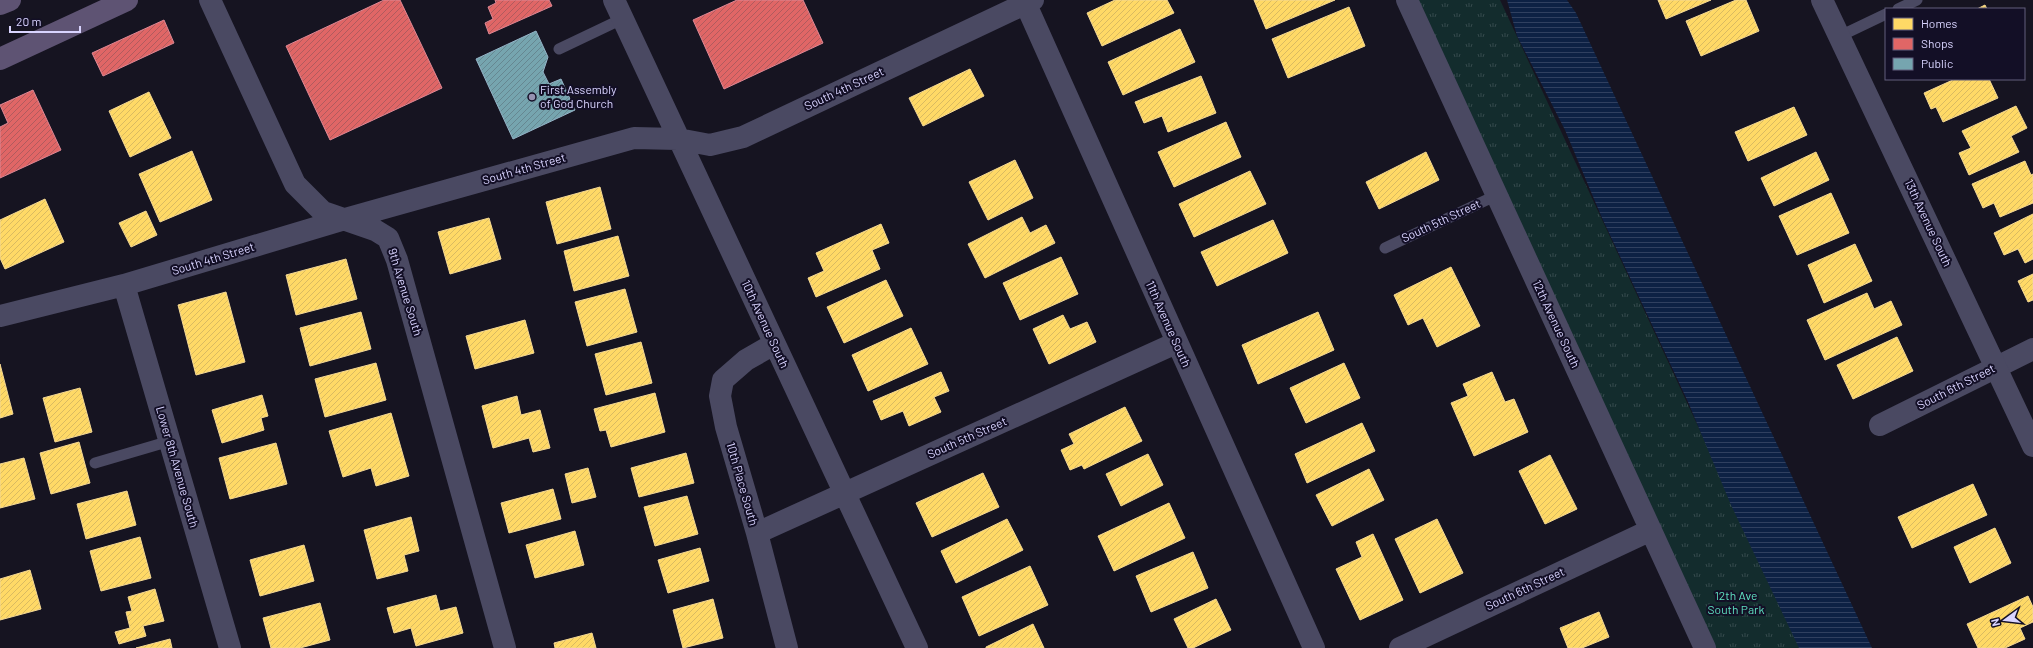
<svg xmlns="http://www.w3.org/2000/svg" width="2033" height="648" viewBox="0 0 2033 648" font-family="Barlow,sans-serif">
<defs>
<pattern id="park-tufts" width="24" height="20" patternUnits="userSpaceOnUse"><rect width="24" height="20" fill="#132c2d"/><path d="M3 7l-1-3M5 7V3M7 7l1-3M15 17l-1-3M17 17v-4M19 17l1-3" fill="none" stroke="#354a4c"/></pattern>
<pattern id="water-rules" width="6" height="5" patternUnits="userSpaceOnUse"><rect width="6" height="5" fill="#0d2144"/><path d="M0 2.5h6" fill="none" stroke="#304060"/></pattern>
<pattern id="homes-hatch" width="6" height="6" patternUnits="userSpaceOnUse"><rect width="6" height="6" fill="#ffd966"/><path d="M-1 1l2-2M0 6l6-6M5 7l2-2" fill="none" stroke="#d9ba61"/></pattern>
<pattern id="shops-hatch" width="6" height="6" patternUnits="userSpaceOnUse"><rect width="6" height="6" fill="#e06666"/><path d="M-1 1l2-2M0 6l6-6M5 7l2-2" fill="none" stroke="#b05b5e"/></pattern>
<pattern id="public-hatch" width="6" height="6" patternUnits="userSpaceOnUse"><rect width="6" height="6" fill="#76a5af"/><path d="M-1 1l2-2M0 6l6-6M5 7l2-2" fill="none" stroke="#668791"/></pattern>
</defs>
<rect width="100%" height="100%" fill="#161421"/>
<path fill="url(#park-tufts)" d="M1413,0H1500L1801,648H1712Z"/>
<path fill="url(#water-rules)" d="M1507,0H1567L1576,13L1872,648H1799L1731,505L1688,402L1602,218L1565,130L1517,36Z"/>
<path fill="url(#homes-hatch)" stroke="#f4d894" d="M1115,0H1167L1174,13L1102,46L1087,13Z
M1254,0H1335L1266,29Z
M1658,0H1711L1666,19Z
M1736,0H1746L1759,31L1701,56L1686,21Z
M1985,5L1987,9H1977Z
M1349,7L1365,46L1288,78L1272,39Z
M1180,29L1195,62L1123,95L1108,62Z
M970,69L984,96L923,126L909,98Z
M1201,76L1216,113L1168,132L1162,116L1144,123L1135,102Z
M1955,79H1989L1998,98L1943,122L1936,107L1931,109L1924,93Z
M149,92L171,138L130,157L109,111Z
M2016,106L2027,128L2011,136L2019,152L1969,175L1959,153L1971,148L1962,131Z
M1794,107L1807,135L1748,161L1735,132Z
M1226,122L1241,157L1174,187L1158,152Z
M192,151L212,200L160,222L139,174Z
M1426,152L1439,180L1379,209L1366,182Z
M1816,152L1829,180L1774,206L1761,178Z
M1015,160L1033,198L988,220L969,182Z
M2025,161L2031,175L2033,174V203L2000,217L1994,203L1983,208L1972,184Z
M1250,171L1266,204L1194,237L1179,204Z
M600,187L611,229L557,244L546,202Z
M1831,193L1849,233L1797,255L1779,216Z
M45,199L64,242L5,269L0,258V220Z
M146,211L157,235L131,247L119,223Z
M2033,214V259L2025,263L2018,249L2004,255L1994,233Z
M1022,217L1030,233L1046,225L1055,243L985,278L968,244Z
M489,218L501,259L450,274L438,232Z
M1273,220L1288,253L1217,286L1201,252Z
M881,224L889,243L872,250L880,269L816,297L808,278L824,271L816,253Z
M618,236L629,276L574,291L564,251Z
M1855,244L1872,281L1824,303L1808,265Z
M1061,257L1078,294L1020,320L1003,283Z
M346,259L357,299L296,315L286,275Z
M1451,267L1480,326L1437,347L1423,318L1408,325L1394,295Z
M2033,274V300L2028,302L2018,281Z
M886,280L903,316L844,343L827,307Z
M625,289L637,332L587,346L575,302Z
M226,292L245,362L196,375L178,305Z
M1867,293L1874,309L1891,301L1902,325L1825,360L1807,320Z
M361,312L371,349L310,366L300,328Z
M1318,312L1334,350L1258,384L1242,345Z
M1063,315L1070,329L1087,322L1096,342L1049,364L1033,329Z
M525,320L534,353L475,369L466,336Z
M911,328L928,364L868,391L852,355Z
M1897,337L1913,371L1853,399L1837,365Z
M641,342L652,383L606,395L595,354Z
M376,363L386,400L325,417L315,379Z
M1344,363L1360,398L1306,423L1290,388Z
M0,364L13,414L0,418Z
M941,372L949,391L934,397L941,412L909,426L903,411L881,420L873,401Z
M1492,372L1505,402L1514,399L1528,432L1474,456L1451,403L1468,396L1463,384Z
M80,388L92,432L55,442L43,398Z
M655,393L665,432L611,447L606,430L600,431L594,409Z
M262,395L268,416L261,418L264,430L222,443L212,410Z
M517,396L521,415L540,410L550,448L533,452L529,438L493,448L482,406Z
M1125,407L1142,441L1084,469L1082,465L1070,470L1061,450L1074,444L1069,434Z
M391,413L409,476L376,486L371,468L343,477L329,431Z
M1362,423L1375,451L1307,483L1295,454Z
M79,442L90,483L51,494L40,453Z
M276,443L287,484L230,499L219,458Z
M686,453L694,483L639,497L631,468Z
M1148,454L1163,485L1121,506L1106,474Z
M1550,455L1577,509L1545,524L1519,471Z
M24,458L35,499L0,508V464Z
M588,468L596,497L572,503L565,474Z
M1369,469L1384,500L1332,526L1316,495Z
M983,473L999,507L932,537L916,503Z
M1973,484L1987,515L1912,548L1898,517Z
M553,489L561,519L509,533L501,503Z
M127,491L136,525L86,539L77,504Z
M687,496L698,534L655,546L644,507Z
M1169,503L1185,538L1114,571L1098,536Z
M411,517L419,551L404,555L408,571L377,579L364,530Z
M1007,519L1023,550L956,583L941,551Z
M1437,519L1463,573L1420,593L1395,539Z
M1995,528L2011,563L1970,583L1954,547Z
M575,531L584,565L535,578L526,545Z
M1373,534L1403,600L1360,620L1336,569L1362,557L1356,542Z
M140,537L151,578L101,591L90,551Z
M304,545L314,581L260,596L250,560Z
M700,548L709,581L668,593L658,560Z
M1193,552L1208,588L1151,612L1136,576Z
M1030,566L1048,605L979,636L962,597Z
M30,570L41,609L0,620V579Z
M155,589L164,621L143,626L146,636L119,644L115,632L130,628L126,612L132,611L128,597Z
M436,595L440,611L456,607L463,633L416,646L411,628L394,633L387,608Z
M2028,596L2033,607V622L2020,628L2025,639L2005,648H1978L1967,624Z
M713,599L723,638L683,648L673,610Z
M1216,599L1231,630L1193,648H1188L1174,619Z
M320,603L330,640L300,648H271L263,618Z
M1599,612L1609,637L1582,648H1568L1560,628Z
M1033,624L1044,648H986V647Z
M592,633L596,648H555L554,643Z
M170,639L172,648H136Z"/>
<path fill="url(#shops-hatch)" stroke="#de8794" d="M384,0H400L442,88L330,140L286,46Z
M495,0H549L552,6L489,34L485,23L493,19L488,7L496,3Z
M737,0H803L823,43L724,89L693,20Z
M164,20L174,43L103,76L92,53Z
M33,90L61,150L0,178V127L8,123L0,105Z"/>
<path fill="url(#public-hatch)" stroke="#94b3c7" d="M536,31L548,57L543,72L549,84L561,79L575,110L513,139L476,59Z"/>
<g fill="none" stroke-linecap="round" stroke-linejoin="round">
<path stroke="#4a4962" stroke-width="11" d="M1898,9L1917,0
M1840,36L1886,14
M559,49L622,19
M1385,248L1497,195
M95,463L170,441"/>
<path stroke="#4a4962" stroke-width="22" d="M210,0L295,184L323,212L375,230L388,238L397,260L505,648
M614,0L917,648
M1024,0L1314,648
M1407,0L1705,648
M124,285L230,648
M0,316L124,285L345,219L634,138L678,139L710,145L743,137L1033,0
M774,344L746,360L723,380L720,396L726,427L757,533L787,648
M1880,425L2033,349
M757,533L1176,343
M1400,648L1651,530"/>
<path stroke="#4a4962" stroke-width="22" d="M1822,0L2033,446"/>
<path stroke="#5e5373" stroke-width="22" d="M0,4L10,0
M0,59L127,0"/>
</g>
<circle fill="#9591b1" stroke="#130f26" stroke-width="1.5" cx="532" cy="97" r="4"/>
<g text-anchor="middle" stroke-width="4" stroke-linejoin="round" paint-order="stroke">
<g font-size="12" fill="#d9d4ff" stroke="#130f26">
<text transform="translate(844 89) rotate(-25)" y="4">South 4th Street</text>
<text transform="translate(524 169) rotate(-16)" y="4">South 4th Street</text>
<text transform="translate(1441 221) rotate(-25)" y="4">South 5th Street</text>
<text transform="translate(1928 223) rotate(65)" y="4">13th Avenue South</text>
<text transform="translate(213 259) rotate(-17)" y="4">South 4th Street</text>
<text transform="translate(405 292) rotate(73)" y="4">9th Avenue South</text>
<text transform="translate(765 324) rotate(65)" y="4">10th Avenue South</text>
<text transform="translate(1168 324) rotate(66)" y="4">11th Avenue South</text>
<text transform="translate(1556 324) rotate(65)" y="4">12th Avenue South</text>
<text transform="translate(1956 387) rotate(-27)" y="4">South 6th Street</text>
<text transform="translate(967 438) rotate(-24)" y="4">South 5th Street</text>
<text transform="translate(177 467) rotate(74)" y="4">Lower 8th Avenue South</text>
<text transform="translate(742 484) rotate(74)" y="4">10th Place South</text>
<text transform="translate(1525 589) rotate(-25)" y="4">South 6th Street</text>
</g>
<g font-size="12" fill="#d9d4ff" stroke="#130f26" text-anchor="start">
<text x="540" y="94">First Assembly<tspan x="540" dy="14">of God Church</tspan></text>
</g>
<g font-size="12" fill="#5fe0c0" stroke="#130f26">
<text x="1736" y="600">12th Ave<tspan x="1736" dy="14">South Park</tspan></text>
</g>
</g>
<rect x="1885" y="8" width="140" height="72" fill="#130f26" stroke="#625e7d"/>
<rect x="1893" y="18" width="20" height="12" fill="#ffd966" stroke="#625e7d"/>
<text x="1921" y="28" font-size="12" fill="#d9d4ff">Homes</text>
<rect x="1893" y="38" width="20" height="12" fill="#e06666" stroke="#625e7d"/>
<text x="1921" y="48" font-size="12" fill="#d9d4ff">Shops</text>
<rect x="1893" y="58" width="20" height="12" fill="#76a5af" stroke="#625e7d"/>
<text x="1921" y="68" font-size="12" fill="#d9d4ff">Public</text>
<g transform="translate(2005 620) rotate(255)" stroke="#130f26" stroke-width="3" paint-order="stroke">
<path d="M0-3L7 15L0 10L-7 15Z" fill="#d9d4ff"/>
<text y="-6" font-size="11" font-weight="bold" text-anchor="middle" fill="#d9d4ff">N</text>
</g>
<path d="M10 26v6h70v-6" fill="none" stroke="#d9d4ff" stroke-width="2"/>
<text x="16" y="26" font-size="12" fill="#d9d4ff" stroke="#130f26" stroke-width="3" paint-order="stroke">20 m</text>
</svg>
